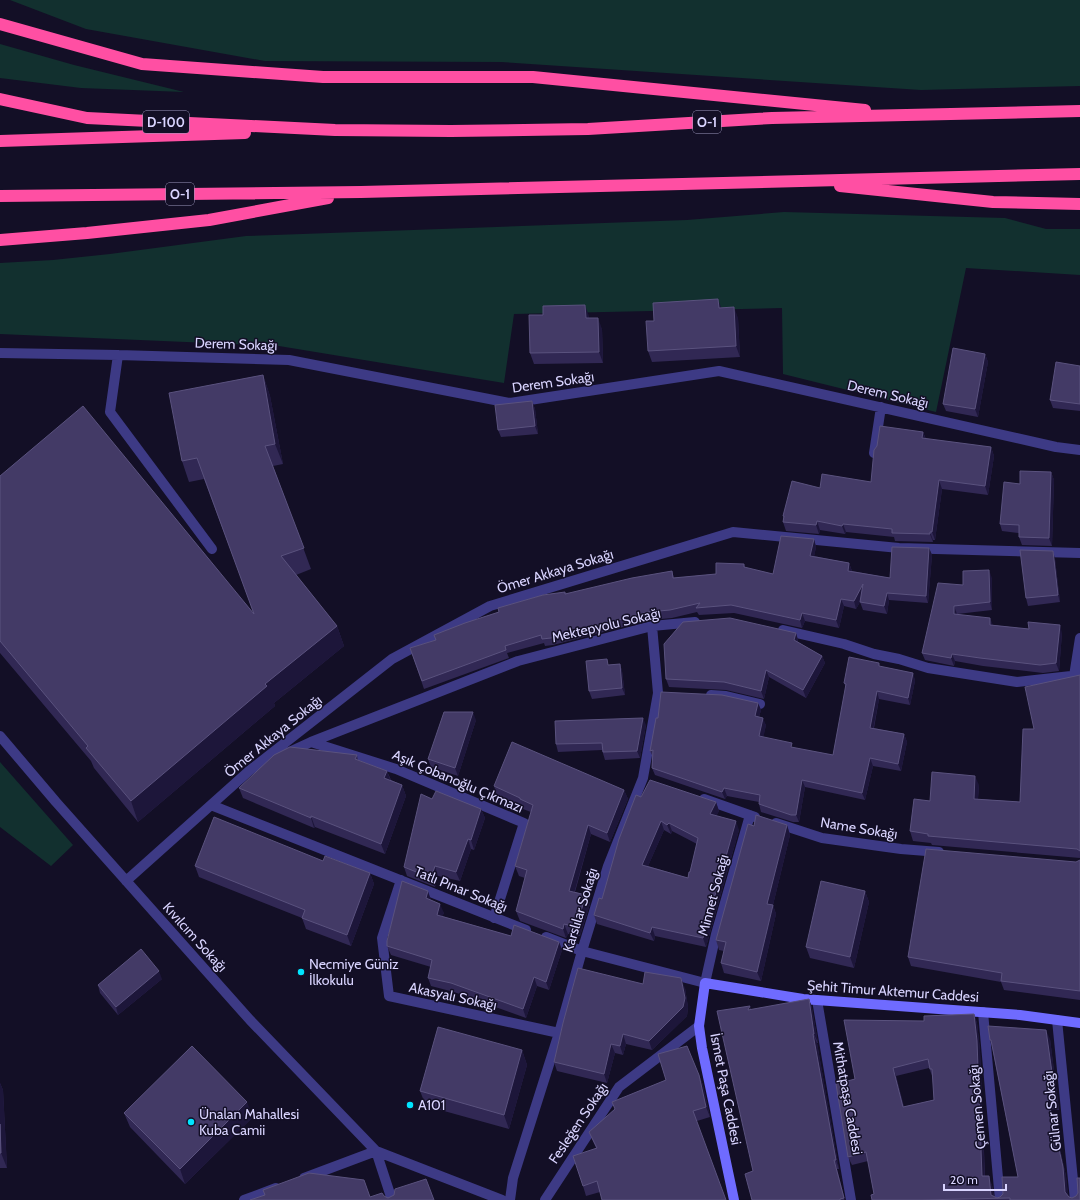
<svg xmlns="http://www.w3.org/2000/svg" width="1080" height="1200" viewBox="0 0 1080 1200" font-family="Cabin,sans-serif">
<rect width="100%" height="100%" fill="#130f26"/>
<path fill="#12302f" d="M10,0H1080V86L921,90L501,62L265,61L86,29Z
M0,44L74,65L184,92L81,88L0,78Z
M784,212L1005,218L1046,229H1080V275L966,268L936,412L783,374L782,308L514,314L504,383L279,346L0,334V263L53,260L110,254L246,236L687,220Z
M0,762L73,845L51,866L0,827Z"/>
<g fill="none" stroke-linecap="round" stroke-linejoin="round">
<path stroke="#3d3a85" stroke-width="10" d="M0,353L118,355L289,360L510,403L719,371L1056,447L1080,450
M118,355L110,412L212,549
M874,453L881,407
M783,630L844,644L874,654L899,659L928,668L1017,682L1080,675
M1074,676L1080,638
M711,695L726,696L760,704
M0,736L56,802L250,1020L376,1151L392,1200
M311,742L396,769L524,823L494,918
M285,754L311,742L518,661L652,626L695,622
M704,799L755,817
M211,805L526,930
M776,823L822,838L901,849L939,852
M401,880L382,938L389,996L559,1033
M126,881L249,771L392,659L490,606L733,532L899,548L1080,553
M546,937L582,951L705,983L716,934L750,815
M817,1000L851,1200
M983,1012L1000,1200
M1057,1020L1075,1200
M304,1178L376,1151L502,1200
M244,1200L276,1188
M510,1200L513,1178L559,1033L582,951L608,866L643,778L658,693L652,626
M545,1200L619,1087L699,1026"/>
<path stroke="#6f6bff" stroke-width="10" d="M734,1200L702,1048L699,1026L705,983L803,999L1020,1015L1080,1023"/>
<path stroke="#ff4fa3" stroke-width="12" d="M0,24L142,64L323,77H533L865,110
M0,99L87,118L335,130L451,131L588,129L772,118L1080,111
M0,141L245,133
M840,186L993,202L1080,204
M0,196L361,192L1080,174
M0,240L87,233L209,220L328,198"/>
</g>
<path fill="#312854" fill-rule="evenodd" d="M721,308L738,318L740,357L652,362L648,351L654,321Z
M589,316V318L602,329L603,363L534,364L530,353Z
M985,354L988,362L978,417L946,411L943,404Z
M1080,366V411L1053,408L1050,400Z
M263,375L270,396L283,464L273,466L311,569L296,575L337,626L344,646L274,703L275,706L138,822L94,768L91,761L0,653V476L254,613L204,479L189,482L182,461Z
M532,401L535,409L538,434L501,437L498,430Z
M923,432L926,439L991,447L994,456L988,495L942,489L935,540H933V542L895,541L894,537L846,532L845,534L820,530L819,534L786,531L783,522L784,518L783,516L820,488L871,482Z
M1051,472L1054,480L1052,546L1022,545L1019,537V533L1002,531L1000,524L1020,484Z
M814,539L816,547L814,556L849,563L852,571L890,578L929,548L932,555L928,603L889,600L887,614L863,610L860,602L856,609L844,606L839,628L805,621L802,628L734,613L699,615L697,612L672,618L650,620L553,645L545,646L544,643L507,653L509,658L424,689L410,648L436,640L565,592L566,594L672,571L674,578L716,574L744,564L745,568L773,574Z
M1055,559L1060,602L1028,606L1026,598Z
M992,578V610L957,614L993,625L1062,633L1059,671L1043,673L983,666L955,661L954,666L925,660L922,653L963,585Z
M796,633L798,640V642L822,656L825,663L806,698L769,677L764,699L726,690L669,687L666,679Z
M620,664L622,671L625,695L592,699L589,691L610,665Z
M881,667L913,673L915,681L910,705L879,699L874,728L904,734L907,742L901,771L873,766L865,800L805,787L799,822H793L761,812L759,804V802L727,796L725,799L655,775L652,768L653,757L650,751L758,703L761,710L759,717L766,725L763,737L794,748L833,755L846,687L844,683Z
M1080,675V858L932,845L931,843L913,841L910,831L930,801L979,785L978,799L1020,802L1034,729Z
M476,720L458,776L431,767L428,759Z
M646,725L640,758L605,760L602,750L558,752L556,744Z
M357,755L358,760L387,771L391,780L402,785L406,796L385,854L315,827L314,828L243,798L239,788Z
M494,786L624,790L628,799L610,842L591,834L575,892L586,895L590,904L580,936L568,934L566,938L520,921L516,911L525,878L519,876L515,866L531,812L523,809V807L497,796Z
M641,797L716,802L719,811L716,816L739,830L706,947L655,936L654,941L597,924L594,915L602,899ZM664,830L671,834L672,831L697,844L690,872L688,878L648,866Z
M432,799L481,809L485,818L474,850L471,849L460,881L438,876L435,887L407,876L404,867Z
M787,825L790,835L773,905L776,914L761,981L724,973L721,963L724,951L719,950L716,940L754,826Z
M1080,860V1000L1004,990L1001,982L911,966L908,957Z
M323,861L370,873L374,884L351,946L306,929L302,918L199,877L195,866Z
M865,891L869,902L854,968L810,958L806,947Z
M431,900L444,913L442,916L511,936L559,942L562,950L549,990L537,986L526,1018L454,992L431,986L428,978L431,967L391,955L387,946Z
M162,979L118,1015L100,993L98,985Z
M643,984L685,988L688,1007L687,1016L652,1050L626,1044L623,1055L615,1053L607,1083L557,1071L554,1062Z
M809,999L812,1008L818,1043H817L839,1169H837L845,1200H752L753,1171L750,1006L751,1010Z
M974,1014L977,1023L980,1050L985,1176L992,1185L994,1196L997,1198L1000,1197L1018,1177L992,1047L990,1040L1050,1039L1059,1110L1051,1109L1066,1176L1068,1196L1069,1197L1072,1198L1076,1196L1078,1193L1080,1200H872L874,1194L868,1161L852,1165L848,1157L855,1079L924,1021ZM929,1068L933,1078L934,1100L904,1107L896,1076Z
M522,1050L527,1065L509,1129L426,1106L420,1091Z
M699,1075L703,1085L710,1117L697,1121L600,1192L586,1196L583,1186L596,1148L589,1132L666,1080Z
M0,1083L3,1090L7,1168H0Z
M124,1113L253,1117L185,1184L130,1127Z"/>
<path fill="#1d163a" d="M718,299L722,310L719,308Z
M585,305L589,316L590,329L586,318Z
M734,307L738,318L740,357L736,346Z
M598,318L602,329L603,363L599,352Z
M985,354L988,362L978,417L975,409Z
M263,375L270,396L283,464L275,444Z
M532,401L535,409L538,434L535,426Z
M923,432L926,440L922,438Z
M991,447L994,456L988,495L985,486Z
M1051,472L1054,480L1052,546L1049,538Z
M939,480L942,489L935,540L932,532Z
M817,521L820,530L819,534L816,525Z
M843,524L846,532L845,534L842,526Z
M930,532L933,540V542L930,534Z
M814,539L816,547L813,563L810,556Z
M929,548L932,555L928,603L926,596Z
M1053,551L1055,559L1060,602L1058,595Z
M849,563L852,571L850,578L848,571Z
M989,570L992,578V610L990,602Z
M863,584L866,592L856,609L854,601Z
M887,593L889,600L887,614L884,606Z
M841,599L844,606L839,628L836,620Z
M954,606L957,614H954Z
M802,613L805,621L802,628L800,620Z
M990,618L993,625V633L990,625Z
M1060,625L1062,633L1059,671L1056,663Z
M337,626L344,646L274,703L275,706L138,822L131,801L265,684Z
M796,633L798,640L796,647L794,640Z
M952,654L955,661L954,666L951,658Z
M822,656L825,663L806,698L803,690Z
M620,664L622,671L625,695L622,688Z
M766,670L769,677L764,699L761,691Z
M913,673L915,681L910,705L908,698Z
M877,691L879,699L872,735L870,728Z
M758,703L761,710L757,724L755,716Z
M473,712L476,720L458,776L455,768Z
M643,718L646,725L640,758L637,751Z
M763,718L766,725L762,744L759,736Z
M904,734L907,742L901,771L898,764Z
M870,758L873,766L865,800L862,793Z
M387,771L391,782L384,778Z
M975,776L979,785L977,809L974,799Z
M802,780L805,787L799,822L796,815Z
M402,785L406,796L385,854L381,844Z
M724,788L727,796L725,799L722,792Z
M624,790L628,799L610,842L607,833Z
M716,802L719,811L713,823L710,814Z
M481,809L485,818L474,850L471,840Z
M311,816L315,827L314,828L311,818Z
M661,821L664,830L645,873L642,865Z
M736,821L739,830L706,947L703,938Z
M669,823L672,831L671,834L667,825Z
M588,825L591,834L572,900L569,891Z
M787,825L790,835L773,905L776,914L761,981L757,972L767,904Z
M468,839L471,849L460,881L456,872Z
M435,866L438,876L435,887L431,878Z
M370,873L374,884L351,946L347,935Z
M428,891L431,900L429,907L426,898Z
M865,891L869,902L854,968L850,957Z
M586,895L590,904L580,936L576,927Z
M440,904L444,913L440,923L437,915Z
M564,924L568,934L566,938L563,929Z
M652,927L655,936L654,941L650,933Z
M559,942L562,950L549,990L546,982Z
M159,971L162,979L118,1015L116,1007Z
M534,977L537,986L526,1018L523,1009Z
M681,978L685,988L688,1007L687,1016L652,1050L649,1041Z
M809,999L812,1008L818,1043L814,1034Z
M974,1014L977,1023L980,1050L985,1185L982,1176Z
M1046,1030L1050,1039L1059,1110L1056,1101Z
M623,1034L626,1044L623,1055L620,1046Z
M813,1034L817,1043L839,1169L836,1160Z
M611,1044L615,1053L607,1083L604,1074Z
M522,1050L527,1065L509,1129L504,1115Z
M893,1068L896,1076L906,1116L903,1107Z
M699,1075L703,1085L710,1117L706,1107Z
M0,1083L3,1090L7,1168L1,1153L0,1124Z
M1048,1100L1051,1109L1066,1176L1069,1200L1065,1192Z
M247,1102L253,1117L185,1184L180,1169Z
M834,1160L837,1169L845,1200H844V1198Z
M989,1176L992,1185L994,1199L991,1195Z"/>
<path fill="#433a66" stroke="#5a527e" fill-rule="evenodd" d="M718,299L719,308L734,307L736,346L648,351L646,321H654L653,303Z
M585,305L586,318H598L599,352L530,353L529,315H543V306Z
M953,348L985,354L975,409L943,404Z
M1056,362L1080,366V404L1050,400Z
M263,375L275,444L265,446L304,548L281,556L337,626L265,684L267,686L131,801L86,748L88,746L0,641V476L83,406L254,614L197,458L182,461L169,393Z
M532,401L535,426L498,430L495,405Z
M880,426L923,432L922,438L991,447L985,486L939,480L932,532H930V534L892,533V529L843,524L842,526L817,521L816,525L783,522L784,516H783L792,481L820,488L822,474L871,482L874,450L877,446Z
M1020,471L1051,472L1049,538L1019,537V525L1000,524L1004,482L1020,484Z
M781,536L814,539L810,556L849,563L848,571L890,578L892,547L929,548L926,596L887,593L884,606L860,602L863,584L854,601L841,599L836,620L802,613L800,620L731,605L696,608L700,603L670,610L648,612L551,638L542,639L541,635L505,646L506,650L422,681L410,648L436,640L434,635L465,623L499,612L498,608L543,595L565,592V594L632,578L672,571L673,578L716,574V563L744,564V567L773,574Z
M1020,550L1053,551L1058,595L1026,598Z
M989,570L990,602L954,606V614L990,618V625L1029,629L1028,622L1060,625L1056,663L1040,665L980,658L952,654L951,658L922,653L938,583L963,585V571Z
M730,618L796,633L794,640L822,656L803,690L766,670L761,691L724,682L666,679L664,644L683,622Z
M849,657L879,663V666L913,673L908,698L877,691L870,728L904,734L898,764L870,758L862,793L802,780L796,815H791L759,804L760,795L724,788L722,792L652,768L653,750L650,751L656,718H658L661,692L722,695L758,703L755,716L763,718L759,736L792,743L791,747L833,755L846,684L844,683Z
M607,659L608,665L620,664L622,688L589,691L586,661Z
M1080,675V851L1077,849L928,836V834L910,831L914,799L930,801L932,772L975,776L974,799L1020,802L1023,729H1034L1025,687Z
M444,712H473L455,768L428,759Z
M643,718L637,751L603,752L602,743L556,744L555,721Z
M512,742L624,790L607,833L588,825L569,891L586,895L576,927L564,924L563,929L516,911L527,870L515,866L533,805L520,799V798L494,786Z
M290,747L357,755L355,759L387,771L384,778L402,785L381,844L311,816V818L239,788L274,755Z
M650,780L716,802L710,814L736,821L703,938L652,927L650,933L594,915L599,898L602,899L619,839L636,795L641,797ZM661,821L667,825L669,823L698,838L690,872H689L688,878L642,865Z
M436,791L481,809L471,840L468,839L456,872L435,866L431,878L404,867L421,794L432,799Z
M756,815L787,825L767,904L773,905L757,972L721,963L726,942L716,940L748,824L754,826Z
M214,817L323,861L325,856L370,873L347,935L302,918L305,910L195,866Z
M926,849L1076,862L1080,860V991L1001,981L1002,973L908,957Z
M402,881L428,891L426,898L440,904L437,915L511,936L514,925L559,942L546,982L534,977L523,1009L451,983L428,978L432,960L387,946V941Z
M821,881L865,891L850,957L806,947Z
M141,949L159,971L116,1007L98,985Z
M578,968L643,984L645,972L681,978L685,998L683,1007L649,1041L623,1034L620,1046L611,1044L604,1074L554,1062L563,1023Z
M809,999L814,1034H813L836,1160H834L844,1198L840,1199V1200H752L745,1174L753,1171L717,1011L750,1006L748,1010Z
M974,1014L977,1041L982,1176H989L991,1195L997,1198L1000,1197L1003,1194L1002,1177H1018L991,1040H990L988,1026L1046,1030L1056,1101L1048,1100L1063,1167L1065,1192L1069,1197L1072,1198L1076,1196L1078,1193L1077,1178H1080V1200H1010V1198L920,1200H872L871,1195L874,1194L866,1152L848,1157L836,1084L855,1079L844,1020L924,1021V1016ZM928,1059L930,1069H932L934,1100L903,1107L893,1068Z
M438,1027L522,1050L504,1115L420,1091Z
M192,1046L247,1102L180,1169L124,1113Z
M687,1046L699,1075L706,1107L693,1111L726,1200H602L597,1181L583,1186L573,1156L597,1148L589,1132L615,1109L612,1102L666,1080L658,1054Z
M0,1124L1,1153H0Z
M309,1173L364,1180L370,1197L382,1193L384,1196L388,1198L394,1195L395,1189L426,1179L434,1200H250L265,1195L263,1190Z"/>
<g fill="#00e5ff" stroke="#130f26" stroke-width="1.5">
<circle cx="301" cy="972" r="4"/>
<circle cx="410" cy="1105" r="4"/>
<circle cx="191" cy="1122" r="4"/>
</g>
<g text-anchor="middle" stroke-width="3" stroke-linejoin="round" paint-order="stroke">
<g fill="#130f26" stroke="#9e99be" stroke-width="1">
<rect x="143" y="111" width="46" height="22" rx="3"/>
<rect x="693" y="111" width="28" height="22" rx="3"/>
<rect x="166" y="183" width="28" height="22" rx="3"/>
</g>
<g font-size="13" font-weight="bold" fill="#d9d4ff">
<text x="166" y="127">D-100</text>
<text x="707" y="127">O-1</text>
<text x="180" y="199">O-1</text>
</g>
<g font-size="14" fill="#d9d4ff" stroke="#130f26">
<text transform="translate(236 344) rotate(2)" y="5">Derem Sokağı</text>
<text transform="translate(553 382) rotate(-8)" y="5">Derem Sokağı</text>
<text transform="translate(888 394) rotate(13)" y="5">Derem Sokağı</text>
<text transform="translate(555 571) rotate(-17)" y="5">Ömer Akkaya Sokağı</text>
<text transform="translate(606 625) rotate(-13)" y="5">Mektepyolu Sokağı</text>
<text transform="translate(273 736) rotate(-39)" y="5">Ömer Akkaya Sokağı</text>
<text transform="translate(458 781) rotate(23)" y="5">Aşık Çobanoğlu Çıkmazı</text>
<text transform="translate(859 828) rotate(9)" y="5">Name Sokağı</text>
<text transform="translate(461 889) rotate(22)" y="5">Tatlı Pınar Sokağı</text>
<text transform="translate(713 895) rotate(-75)" y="5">Minnet Sokağı</text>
<text transform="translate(580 910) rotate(-73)" y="5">Karslılar Sokağı</text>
<text transform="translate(195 937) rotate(48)" y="5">Kıvılcım Sokağı</text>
<text transform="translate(893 991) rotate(4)" y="5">Şehit Timur Aktemur Caddesi</text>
<text transform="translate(453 996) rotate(12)" y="5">Akasyalı Sokağı</text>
<text transform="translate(726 1089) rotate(79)" y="5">İsmet Paşa Caddesi</text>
<text transform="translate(848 1098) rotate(80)" y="5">Mithatpaşa Caddesi</text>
<text transform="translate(977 1107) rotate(-95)" y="5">Çemen Sokağı</text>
<text transform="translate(1052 1111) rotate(-96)" y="5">Gülnar Sokağı</text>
<text transform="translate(578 1123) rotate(-56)" y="5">Fesleğen Sokağı</text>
</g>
<g font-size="14" fill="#d9d4ff" stroke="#130f26" text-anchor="start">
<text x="309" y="969">Necmiye Güniz<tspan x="309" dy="16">İlkokulu</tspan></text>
<text x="418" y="1110">A101</text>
<text x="199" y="1119">Ünalan Mahallesi<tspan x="199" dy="16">Kuba Camii</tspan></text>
</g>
</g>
<path d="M944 1184v6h62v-6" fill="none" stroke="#d9d4ff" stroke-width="2"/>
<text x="950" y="1184" font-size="12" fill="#d9d4ff" stroke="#130f26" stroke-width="3" paint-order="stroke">20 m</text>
</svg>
